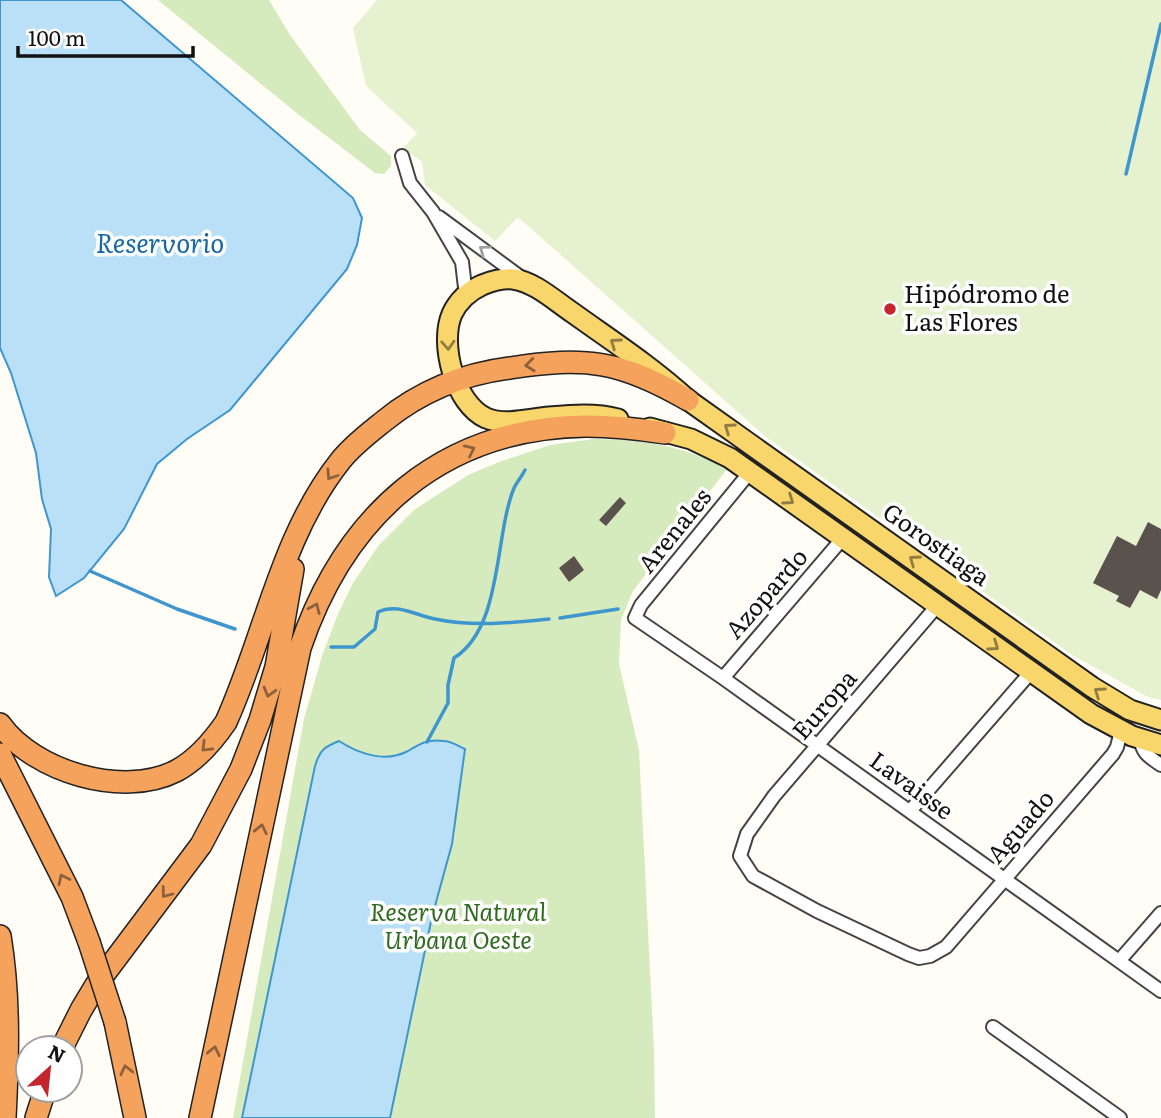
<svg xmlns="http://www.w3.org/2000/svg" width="1161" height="1118" viewBox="0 0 1161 1118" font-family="Literata,serif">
<rect width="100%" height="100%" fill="#fffdf5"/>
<path fill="#d5ebbd" d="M158,0H269L290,35L360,130L391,156V166L384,174L375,173L298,114Z
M594,439C644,440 682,445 727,469L633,591L621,620L619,664L639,750L654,1051L655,1118H233L304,719L322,656L338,614L353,583L379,545L414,510L468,475L499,462L550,445Z"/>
<path fill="#e6f2cf" d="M377,0H1161V700L1148,697L1072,655L766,437L518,217L495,241L425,185L422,162L403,148L417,133L366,86L353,28Z"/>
<path fill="#b9e0f7" stroke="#3f96cf" stroke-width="2" d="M0,0H121L353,198L362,218L357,245L347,269L230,410L187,439L157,464L124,529L84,578L56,596L49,577L51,529L42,499L36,453L11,373L0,348Z
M339,741C359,754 385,763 408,751C421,743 428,739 444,741C451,741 458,746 465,749L452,844L432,917L390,1118H242L315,766C320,750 324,747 339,741Z"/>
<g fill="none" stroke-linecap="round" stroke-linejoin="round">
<path stroke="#3f96cf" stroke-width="3.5" d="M1126,174L1161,24
M90,571L177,609L235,629
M560,618L618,609
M331,647H354L375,629L378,612C397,603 415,615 435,619C473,627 511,623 549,619
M427,742L448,703V685L454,658C503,627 494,537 514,488C517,482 522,476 525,470"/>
</g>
<path fill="#5a524d" d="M620,497L626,503L606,526L599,520Z
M1148,522L1161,529V590L1157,599L1140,590L1130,608L1116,601L1119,596L1093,583L1117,536L1136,546Z
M574,556L584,570L569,582L559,568Z"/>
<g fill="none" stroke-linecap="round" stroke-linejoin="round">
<defs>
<path id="street" d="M402,156L410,183L433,212L462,262L466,296
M439,217L523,279
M750,472L641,605L635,618L723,678L1161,991
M937,606L774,796L747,834L740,856L753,876L817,911L908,954L919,958L930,956L946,947L1113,754L1117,747L1121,731
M723,678L843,538
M1141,739C1141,753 1151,758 1161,765
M910,811L1031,672
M1119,961L1161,913
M993,1027L1120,1118"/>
<path id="primary" d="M618,419C596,413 572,415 549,417C529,419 505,426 486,418C455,404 439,344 452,314C458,301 469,291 482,285C492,281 502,278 513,279C535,282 555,301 573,313C612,341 652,367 688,400L1092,687L1130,710L1161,720
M650,428L691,439L730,458L1091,714L1132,736L1161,745"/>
<path id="highway" d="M0,724C34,772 123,798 176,771C197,760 213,741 226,722C265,636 281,535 341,460C353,445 369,433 384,421C421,391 463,374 510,368C586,356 621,361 688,400
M0,754L72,897L89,942
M0,936C10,996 8,1058 5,1118
M115,1022L135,1118
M62,1048L81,1010L96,985L201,845L241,769L260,720L276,667L293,569
M36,1118L45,1090
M200,1118L300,648C345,515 441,428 586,426C613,426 639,429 665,433"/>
</defs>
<use href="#street" stroke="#444" stroke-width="16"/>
<use href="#primary" stroke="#222" stroke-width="23"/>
<use href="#highway" stroke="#222" stroke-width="24"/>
<use href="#street" stroke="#fff" stroke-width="12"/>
<use href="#primary" stroke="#f9d66b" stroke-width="19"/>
<use href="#highway" stroke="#f5a25d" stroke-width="21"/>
<defs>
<path id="highway-bridge" d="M89,942L115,1022"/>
</defs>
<use href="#highway-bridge" stroke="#222" stroke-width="24" stroke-linecap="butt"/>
<use href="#highway-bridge" stroke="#f5a25d" stroke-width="21"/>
</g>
<defs><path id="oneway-chevron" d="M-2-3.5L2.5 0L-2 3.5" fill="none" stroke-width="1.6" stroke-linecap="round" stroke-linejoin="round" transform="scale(1.75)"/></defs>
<use stroke="#a0a0a0" href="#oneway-chevron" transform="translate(484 250) rotate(-144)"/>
<g stroke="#917d42">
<use href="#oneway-chevron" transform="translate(615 343) rotate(-145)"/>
<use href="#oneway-chevron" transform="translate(448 345) rotate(87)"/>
<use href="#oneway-chevron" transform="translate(729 428) rotate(-145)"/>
<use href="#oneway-chevron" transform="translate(789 500) rotate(35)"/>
<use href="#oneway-chevron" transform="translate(914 560) rotate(-145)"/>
<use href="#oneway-chevron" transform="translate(994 646) rotate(35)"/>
<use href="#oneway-chevron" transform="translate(1099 692) rotate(-145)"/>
</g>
<g stroke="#8e613b">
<use href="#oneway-chevron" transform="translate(530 365) rotate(174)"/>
<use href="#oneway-chevron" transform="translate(470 450) rotate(-25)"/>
<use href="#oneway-chevron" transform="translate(331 475) rotate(124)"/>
<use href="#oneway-chevron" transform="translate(315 608) rotate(-66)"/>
<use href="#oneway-chevron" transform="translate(269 692) rotate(106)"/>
<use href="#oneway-chevron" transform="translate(206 747) rotate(135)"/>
<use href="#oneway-chevron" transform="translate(261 829) rotate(-78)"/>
<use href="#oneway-chevron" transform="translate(63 879) rotate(-116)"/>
<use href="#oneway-chevron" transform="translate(166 893) rotate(127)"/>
<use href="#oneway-chevron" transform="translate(214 1051) rotate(-78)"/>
<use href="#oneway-chevron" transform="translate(126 1070) rotate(-103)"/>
</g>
<circle fill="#c4262e" stroke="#fff" stroke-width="2.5" cx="890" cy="309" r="7"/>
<g text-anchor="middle" stroke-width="7" stroke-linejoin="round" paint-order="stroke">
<g font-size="24" fill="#111" stroke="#fff" text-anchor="start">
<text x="904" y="303">Hipódromo de<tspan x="904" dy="28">Las Flores</tspan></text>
</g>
<g font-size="24" fill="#111" stroke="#fff">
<text transform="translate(675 531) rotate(-51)" y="8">Arenales</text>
<text transform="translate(936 545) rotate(35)" y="8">Gorostiaga</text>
<text transform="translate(767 594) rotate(-49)" y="8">Azopardo</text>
<text transform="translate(825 705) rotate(-49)" y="8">Europa</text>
<text transform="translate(911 786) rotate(36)" y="8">Lavaisse</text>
<text transform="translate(1021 827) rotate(-49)" y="8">Aguado</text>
</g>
<g font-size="24" font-style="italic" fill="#2f6b1f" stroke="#fff">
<text x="458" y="921">Reserva Natural<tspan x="458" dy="28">Urbana Oeste</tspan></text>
</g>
<g font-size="26" font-style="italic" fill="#1768a6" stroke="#fff">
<text x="160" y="253">Reservorio</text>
</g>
</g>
<g transform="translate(49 1069) rotate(27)"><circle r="33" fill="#ffffff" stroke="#a0a0a0" stroke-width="2"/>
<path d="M0-5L12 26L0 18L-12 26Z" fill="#c4262e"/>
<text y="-10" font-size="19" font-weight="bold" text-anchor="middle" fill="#111111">N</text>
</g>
<path d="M18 46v10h175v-10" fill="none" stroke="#111111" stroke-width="3.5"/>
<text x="28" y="46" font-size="21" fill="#111111" stroke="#ffffff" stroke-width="5" paint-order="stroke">100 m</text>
</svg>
